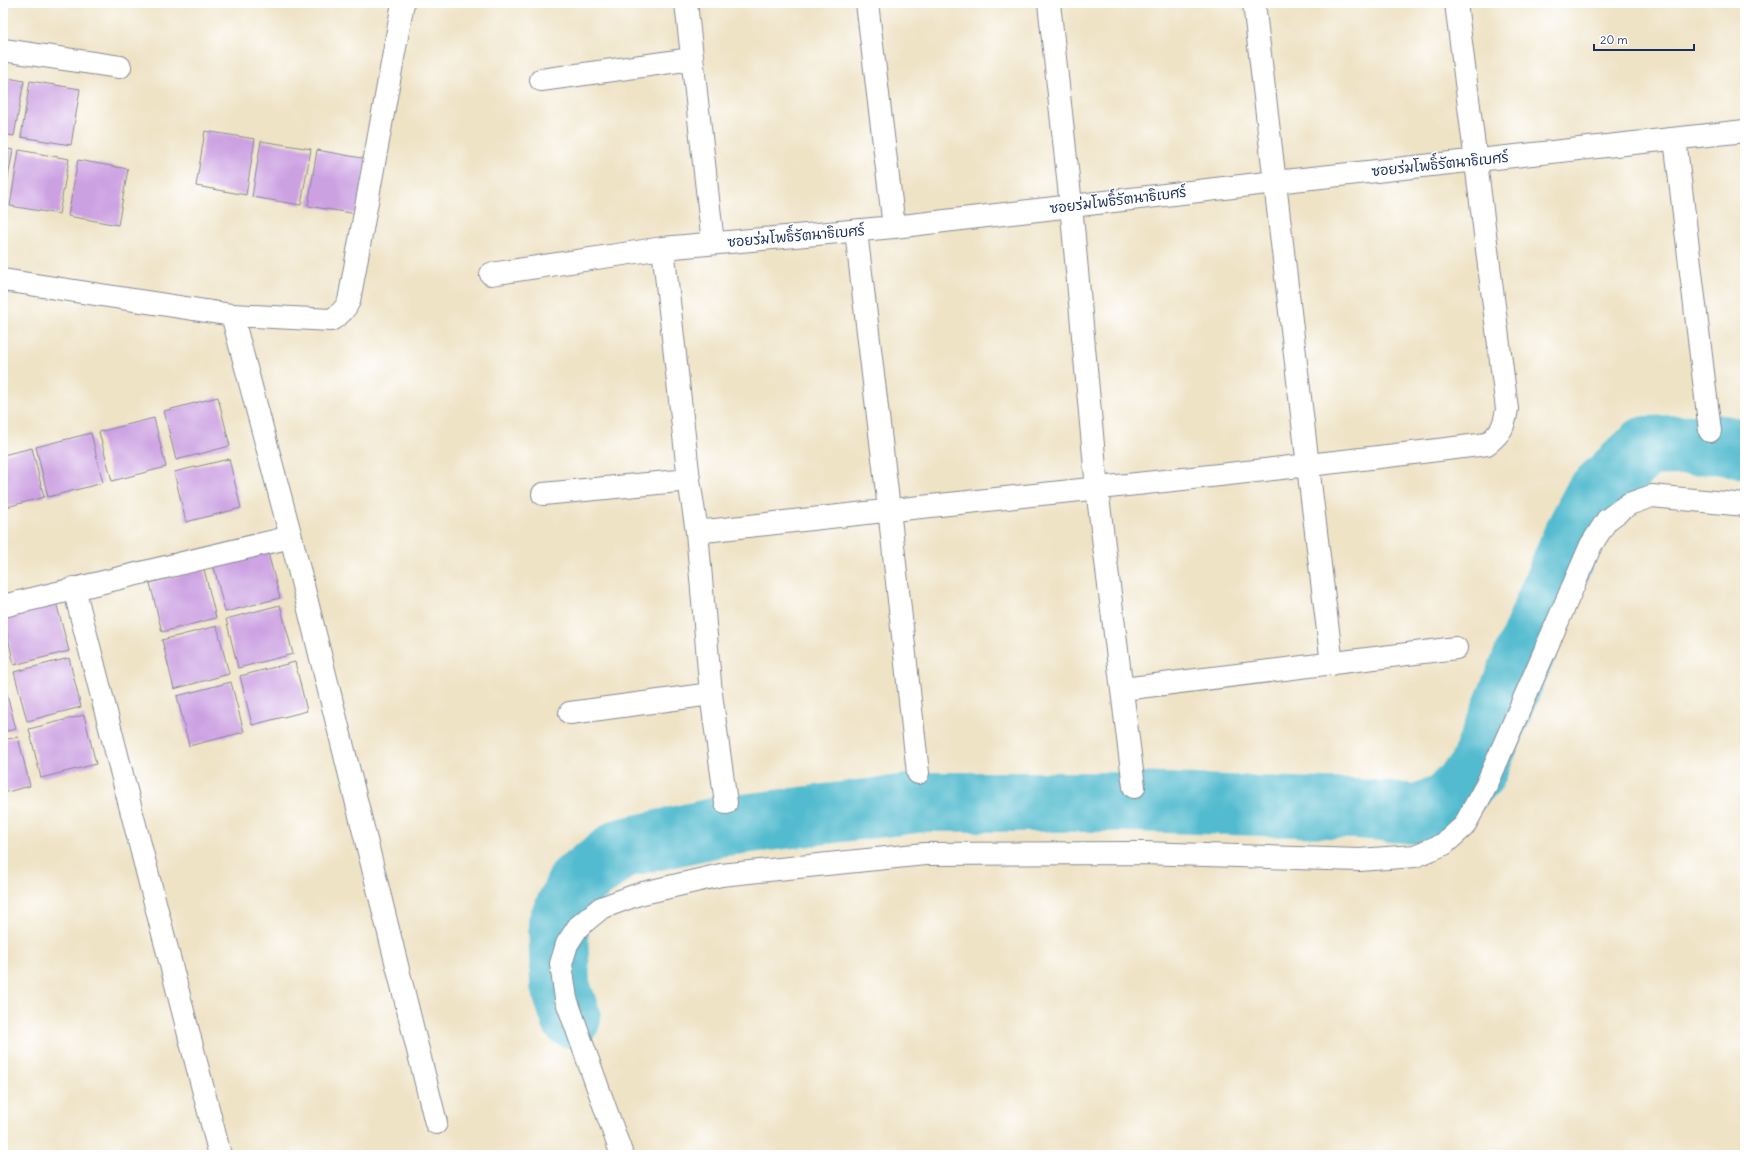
<svg xmlns="http://www.w3.org/2000/svg" width="1748" height="1158" viewBox="0 0 1748 1158" font-family="Delius,'Playpen Sans Thai',sans-serif">
<rect width="100%" height="100%" fill="#fff"/>
<filter id="ink" filterUnits="userSpaceOnUse"><feTurbulence type="fractalNoise" baseFrequency=".025" numOctaves="2"/><feDisplacementMap in="SourceGraphic" scale="8" xChannelSelector="R" yChannelSelector="G"/><feConvolveMatrix kernelMatrix="1 2 1 2 8 2 1 2 1" color-interpolation-filters="sRGB"/></filter>
<filter id="wash" filterUnits="userSpaceOnUse"><feTurbulence type="fractalNoise" baseFrequency=".012" numOctaves="4" result="noise"/><feDisplacementMap in="SourceGraphic" scale="16" xChannelSelector="R" yChannelSelector="G"/><feGaussianBlur stdDeviation="0.9" result="paint"/><feColorMatrix in="noise" values="0 0 0 0 0 0 0 0 0 0 0 0 0 0 0 0 0 1.4 0 .05"/><feComposite in="paint" operator="in"/></filter>
<g filter="url(#wash)">
<rect width="100%" height="100%" fill="#efe3c6"/>
<g fill="none" stroke-linecap="round" stroke-linejoin="round">
<path stroke="#52bbcf" stroke-width="60" d="M571,1018L560,985L558,923L577,882L622,848L718,827L925,802H1133L1358,809L1416,814L1446,804L1477,771L1572,538L1595,494L1646,446L1716,444L1745,449"/>
</g>
<g id="blocks">
<path fill="#cca1e2" d="M3,77L24,81L14,136L3,134Z
M30,81L80,89L71,145L21,137Z
M205,131L255,139L246,195L196,186Z
M261,141L311,149L301,205L252,197Z
M3,148L13,150L4,200H3Z
M19,150L69,159L59,214L10,206Z
M317,150L367,159L357,214L308,206Z
M78,160L128,169L118,225L68,216Z
M218,397L230,446L176,460L164,411Z
M154,418L166,467L112,481L99,432Z
M91,433L103,483L48,497L36,447Z
M32,448L44,497L3,508V455Z
M229,459L241,508L186,522L174,472Z
M267,549L280,598L225,612L213,563Z
M204,569L216,618L162,632L150,583Z
M56,602L69,651L14,665L3,615Z
M280,605L293,654L238,668L226,619Z
M217,626L229,674L174,689L162,640Z
M69,658L81,707L27,721L14,672Z
M295,662L307,711L252,725L240,676Z
M3,679L16,729L3,732Z
M231,682L244,732L189,746L177,696Z
M84,715L96,764L41,778L29,729Z
M18,737L30,786L3,793V740Z"/>
</g>
</g>
<g filter="url(#ink)">
<use href="#blocks" fill-opacity="0" stroke="#858992" stroke-width="1"/>
<g fill="none" stroke-linecap="round" stroke-linejoin="round">
<defs>
<path id="minor" d="M686,3L713,243
M867,3L894,227
M1049,3L1071,205L1097,489L1134,787
M1254,3L1308,466L1332,664
M3,50L120,67
M541,80L692,59
M1675,139L1710,431
M856,231L889,509L918,773
M663,248L689,480L697,532L711,694L726,803
M491,274L663,248L894,227L1275,182L1745,131
M3,280L232,315L331,320C340,315 345,310 349,301L403,3
M232,315L291,537L436,1123
M543,494L689,480
M697,532C960,501 1224,477 1487,444C1502,432 1504,427 1507,409L1456,3
M74,588L220,1155
M3,606L291,537
M1123,689L1456,648
M570,713L711,694
M622,1155L566,999L561,964L567,944L578,927L601,908L639,894L721,875L925,854L1142,853L1359,860L1415,856L1444,844L1464,826L1486,786L1591,545L1607,520L1629,504L1652,496L1745,505"/>
</defs>
<use href="#minor" stroke="#858992" stroke-width="24"/>
<use href="#minor" stroke="#fff" stroke-width="22"/>
</g>
</g>
<g text-anchor="middle" stroke-width="3" stroke-linejoin="round" paint-order="stroke">
<g font-size="14" fill="#1b2f5e" stroke="#fff">
<text transform="translate(1440 164) rotate(-6)" y="5">ซอยร่มโพธิ์รัตนาธิเบศร์</text>
<text transform="translate(1118 200) rotate(-7)" y="5">ซอยร่มโพธิ์รัตนาธิเบศร์</text>
<text transform="translate(796 236) rotate(-5)" y="5">ซอยร่มโพธิ์รัตนาธิเบศร์</text>
</g>
</g>
<rect width="1748" height="1158" fill="none" stroke="#fff" stroke-width="16"/>
<path d="M1594 44v6h100v-6" fill="none" stroke="#1b2f5e" stroke-width="2"/>
<text x="1600" y="44" font-size="12" fill="#1b2f5e" stroke="#ffffff" stroke-width="3" paint-order="stroke">20 m</text>
</svg>
